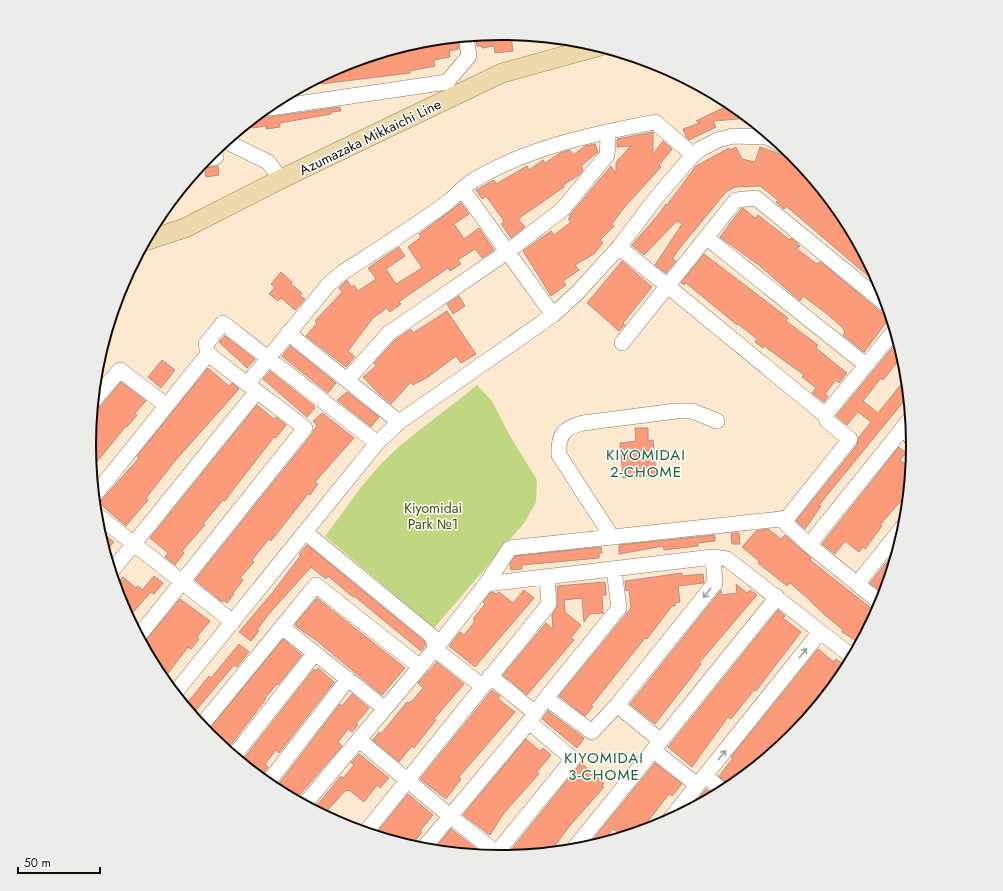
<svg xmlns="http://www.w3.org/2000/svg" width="1003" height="891" viewBox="0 0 1003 891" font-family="Jost,sans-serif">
<rect width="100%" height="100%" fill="#fde9cf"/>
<path fill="#c0d781" d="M477,385L492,401L510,436L537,480L536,502L525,522L434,628L325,536C343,513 360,486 381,464C410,434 445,412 477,385Z"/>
<path fill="#fb9b7a" stroke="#b09187" d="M503,33V38L511,37L513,51L495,53L494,46L482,48L481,46H477L475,36Z
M457,37L459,49L449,51L450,57L434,60L435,66L410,71V73L321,84L320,77L326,74L342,71L341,67L375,62L373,55L421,41Z
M735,106L750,118L713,121L716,127L689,140L686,137L683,129L700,123L696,121L725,107Z
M340,107L341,111L331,112V114L280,123V127L266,129V126L252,128L251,120L255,117H271Z
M653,132V154L663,141L672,149L659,165L661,167L623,209L612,224L614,226L600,240L603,243L594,254L575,265L579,270L563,281L566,285L551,296L523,251L551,231L554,235L571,222L568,219L571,217L569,216L611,166L616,174V162L631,146L617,147V139Z
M595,144L598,152L581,166L583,170L579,175L563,185L564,187L518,219L525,227L511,238L501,224L504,221L486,196L482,199L476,190L494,180L496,184L527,166L529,170L543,160L545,163L560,153L570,150L573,155L585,146Z
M736,147L742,159L755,162L760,147L783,155L821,188L845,217L882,288L786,206L784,209L776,202L778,200L760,186L735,187L726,192L679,249L672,259L676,261L666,273L655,265L682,224L677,221L644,255L632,245L658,215L666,204L667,205L696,166L729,148L730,150Z
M218,166L219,175L206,177L205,168Z
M461,203L469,214L454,224L464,239L479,228L494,250L482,258L475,249L458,260L461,264L450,271L448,268L407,296L399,302L401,304L390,312L387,308L373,318L348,351L355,357L346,367L306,336L317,323L315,321L342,292L339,288L347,280L351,287L354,285L358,291L376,279L368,268L399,247L405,256L386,269L396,284L422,268L408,247L421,237L419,234Z
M743,208L755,218L758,215L790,240L791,238L800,246L797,249L817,264L819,262L822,263L882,313L891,316L864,352L843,335L845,332L842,327L827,314L803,296L800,301L760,266L720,237L741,209Z
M704,254L788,318L786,321L818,345L816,348L847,373L839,383L836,380L825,394L828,396L824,402L812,393L816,388L802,377L804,375L764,346L763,348L755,342L757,339L738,324L737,325L686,283L684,285L681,283Z
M622,261L652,287L623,323L625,325L619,331L587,303Z
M281,272L292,282L291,284L302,293L300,296L305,299L295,310L281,298L278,301L269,294L275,287L271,284Z
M459,296L465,306L453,314L447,304Z
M447,311L476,354L461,363L456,356L428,377L413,385L411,382L391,404L378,393L363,377L376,366L374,363L395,340L411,329L413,333Z
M225,336L255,359L247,368L219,342Z
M897,342L900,345L903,355L883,380L881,378L863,401L878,413L907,377L909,395L819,505L821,506L805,529L796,521L857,445L859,437L871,422L858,412L847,425L836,416Z
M290,346L336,383L328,393L282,356Z
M162,360L175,370L161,388L148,377Z
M208,368L229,386L232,383L239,389L175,461L146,498L148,500L126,526L99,503L139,458L137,456Z
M270,371L314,406L315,408L307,417L263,379Z
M121,382L146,401L135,413L137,415L127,427L126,426L91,469L89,445L93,410L100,407Z
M347,392L379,417L371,427L337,400Z
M257,405L274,419L276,417L286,425L276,438L274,437L230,494L225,501L223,500L203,524L205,525L182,551L184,553L175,565L165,557L168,553L150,538Z
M322,413L354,438L315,482L318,484L310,495L308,494L271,541L269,539L252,560L254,562L240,578L243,580L233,593L234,594L227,603L223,600L222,602L195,580L312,434L317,425L313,421Z
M635,428H648V441L653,440L656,475L623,478L620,443L636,441Z
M899,447L906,453L900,460L912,469L910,487L906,493L907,494L880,525L882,526L865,549L863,547L859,552L845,541L835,554L822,544Z
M98,529L114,542L105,552Z
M768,529L781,539L785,535L811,558L810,560L876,612L862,629L867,633L861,644L842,632L843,630L825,615L811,602V601L790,583L787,586L758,563L759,561L742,547L756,531Z
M731,533H739L740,544H732Z
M715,535V541L698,543V546L664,550L663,546L619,554V545Z
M901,544L891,575L879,590L870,583Z
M307,545L425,642V646L421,651L354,596L353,597L328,576L326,579L311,567L268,615L257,630L259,631L251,641L239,632L273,592L301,555L299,554Z
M601,547L602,553H599V558L522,565V569L511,570L510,564L515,556Z
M682,573V576L703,574L704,583L678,586L680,602L675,603V606H672L647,639L645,638L591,706L593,707L585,716L559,696L631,608L629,590L626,591L625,581Z
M154,576L163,583L154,594L151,592L128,618L123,608L129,600L116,589L113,581L118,578L120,580L123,577L136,588L138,586L142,590Z
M605,582L606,595H602L603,613L590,614L584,622L582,598L564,600L565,612L581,625L571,638L574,640L527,695L503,675L546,623L553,629L552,615L558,603L557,586Z
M736,584L747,593L750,590L757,595L699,663L701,664L690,679L655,724L630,704L721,590L722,595L737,593Z
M524,590L534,598L475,667L449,646L460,632L464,635L475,621L473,619L485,604L483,602L491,592L497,594L499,592L513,603Z
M317,598L405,668L382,695L317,641L297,627L295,624Z
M180,599L210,621L197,637L199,639L191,649L188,647L163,680L142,645Z
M778,610L785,616L783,618L801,632L756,691L754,690L731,719L728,717L692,767L668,747Z
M283,639L302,655L278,685L277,684L265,698L266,699L226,751L206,733Z
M239,644L249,652L237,667L234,665L192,715L186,708L190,703L188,702L209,676L211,678Z
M818,649L834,662L836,659L843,664L836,673L837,674L798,726L800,727L793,736L791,735L782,746L732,788L719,776L733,758L731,757Z
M437,662L464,684L434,719L436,720L414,748L412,746L399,762L373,740L379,732L381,734L407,702L409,703L413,700L423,688L418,683Z
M318,668L334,682L279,753L276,750L265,764L268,767L261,777L241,762L314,669L316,671Z
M492,690L500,696L498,699L515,712L459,777L461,779L446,799L420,779Z
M352,694L369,708L356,724L358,725L352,732L348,729L338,742L342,746L295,800L279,792L275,789L340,704L342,706Z
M548,711L584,738L577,748L542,719Z
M526,739L540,751L543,748L551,755L537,772L539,774L504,813L490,835L463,815Z
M359,754L389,778L380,788L377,785L364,802L349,790L348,791L346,790L323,815L313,810L341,776L343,778L354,765L351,763Z
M581,763L604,783L602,786L604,787L568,828L550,853L515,857L510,852L511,850Z
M655,763L682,784L672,796L669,794L639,833L624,837L613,829L600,845L585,849Z
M706,789L716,797L688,811Z
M408,794L433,815L420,831L422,832L410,847L374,836Z
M451,829L477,849L471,855L458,854L448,847L444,852L433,851Z"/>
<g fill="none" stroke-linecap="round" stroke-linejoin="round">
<defs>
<path id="minor" d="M269,105L270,108L447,82L469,56L466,36
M225,141L268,162L281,179
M206,159L216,157
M463,190L553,315
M707,238L866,365
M288,333L399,422
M622,343L736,200L756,198L888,306
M348,379L389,333L507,252L563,209L607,155L608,140L606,132
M248,383L328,285L343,272C379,249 415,227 449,201C457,195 465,185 474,180C529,147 593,134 655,122L693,155
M93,401L120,370L166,405
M825,415L895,330
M906,425L914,445
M94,496L208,354
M96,514L233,622
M781,519L809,545L882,604
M305,532L433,637L435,649L482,686
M612,537L559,455C558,435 563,428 583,423L676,411H692L717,421
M809,545L911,418
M111,572L257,391
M486,584L713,557L727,559L854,658
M857,584L906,523
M282,627L384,708
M138,637L305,428L208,354L206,344L223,323L377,443
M490,676L535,713
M174,694L377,443L399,422L553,315L577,293L619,247L656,198L693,155L700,149L718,140L733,136L767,137L782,145
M546,698L592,732L617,705L715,583L713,557
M617,705L661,741
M201,726L316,585L420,667
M359,740L450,816L503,858
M653,750L697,785
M233,757L315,653
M706,776L724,792
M267,784L348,679
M304,805L435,649L486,584L510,548L781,519L788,517L850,439L827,421L825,415C756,359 688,302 619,247
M667,823L820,632
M365,833L549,604L547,578
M422,850L529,722L546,698L619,608L614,570
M572,851L777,597
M493,857L573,759L529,722"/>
<path id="major" d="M145,241L185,228L281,179L502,73L600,46"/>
</defs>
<use href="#minor" stroke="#88775f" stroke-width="16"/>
<use href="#major" stroke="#98824d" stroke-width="20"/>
<use href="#minor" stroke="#fff" stroke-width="15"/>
<use href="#major" stroke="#ecdaac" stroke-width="19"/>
</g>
<defs><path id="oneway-shaft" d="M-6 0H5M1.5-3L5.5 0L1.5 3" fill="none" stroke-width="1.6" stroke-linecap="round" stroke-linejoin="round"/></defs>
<g stroke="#a19e9b">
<use href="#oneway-shaft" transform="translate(707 593) rotate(129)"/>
<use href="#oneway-shaft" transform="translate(803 653) rotate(-52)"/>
<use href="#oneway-shaft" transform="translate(722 755) rotate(-52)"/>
</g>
<g text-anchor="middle" stroke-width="3" stroke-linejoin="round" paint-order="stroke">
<g font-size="14" fill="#130c05" stroke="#fff">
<text transform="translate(370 137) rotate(-26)" y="5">Azumazaka Mikkaichi Line</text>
</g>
<g font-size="14" fill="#404e05" stroke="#fff">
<text x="433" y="513">Kiyomidai<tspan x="433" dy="16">Park №1</tspan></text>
</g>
<g font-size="15" letter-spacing="1" fill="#1a6337" stroke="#fff">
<text x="646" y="460">KIYOMIDAI<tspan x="646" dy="17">2-CHOME</tspan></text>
<text x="604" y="763">KIYOMIDAI<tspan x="604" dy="17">3-CHOME</tspan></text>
</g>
</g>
<path d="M0 0H1003V891H0ZM96 445a405 405 0 1 1 810 0a405 405 0 1 1-810 0Z" fill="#ececeb" fill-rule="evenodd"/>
<path fill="none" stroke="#130c05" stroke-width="2" d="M96 445a405 405 0 1 1 810 0a405 405 0 1 1-810 0Z"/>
<path d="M18 867v6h82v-6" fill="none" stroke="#130c05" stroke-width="2"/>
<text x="24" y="867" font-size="12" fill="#130c05" stroke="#ffffff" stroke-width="3" paint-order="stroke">50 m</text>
</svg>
